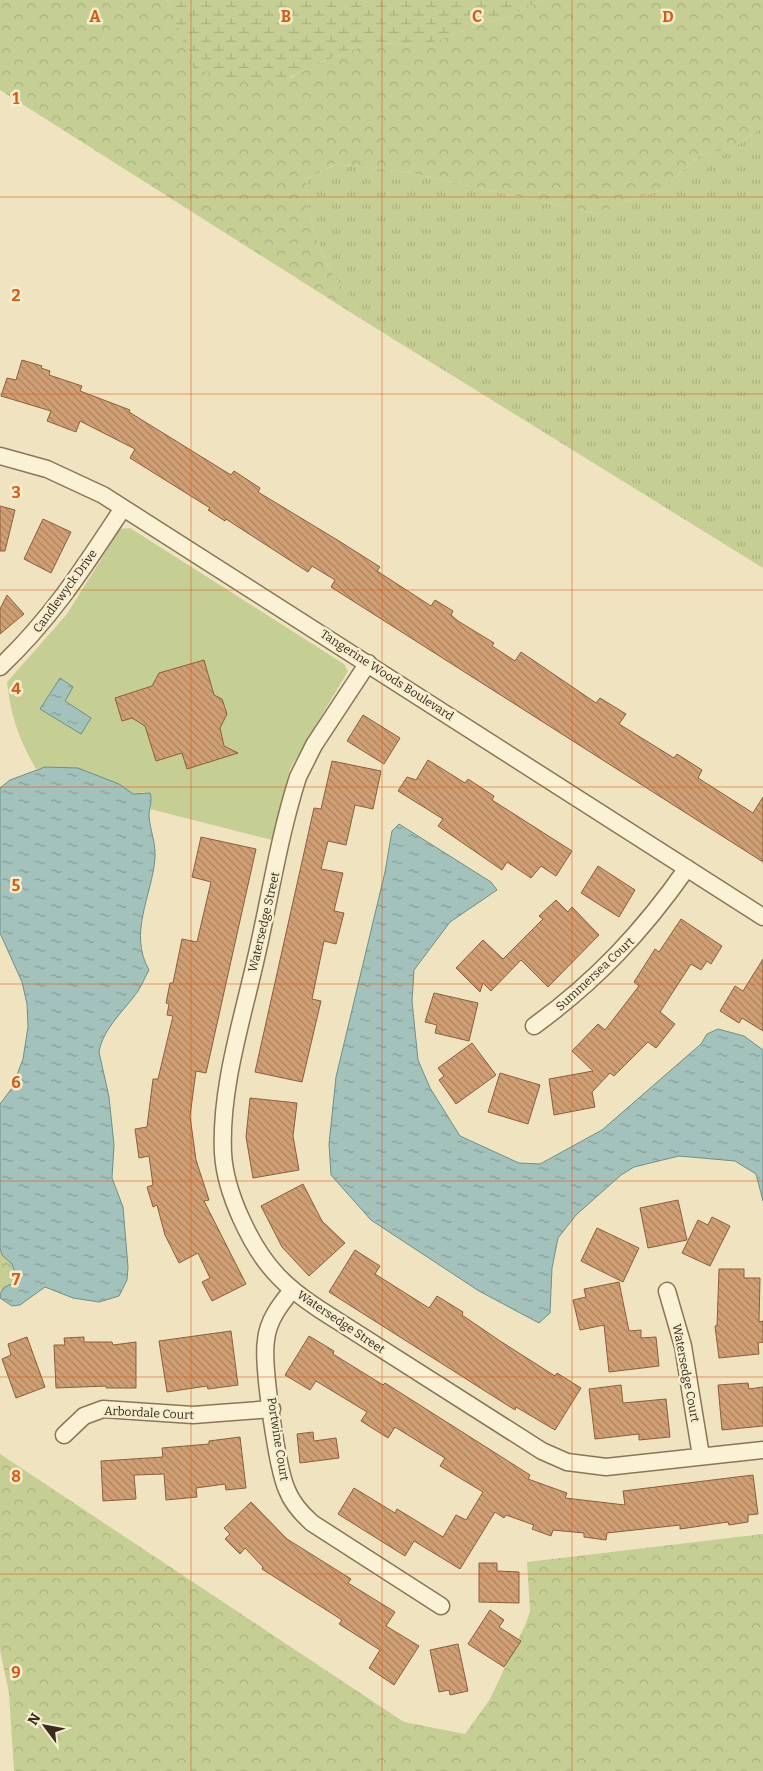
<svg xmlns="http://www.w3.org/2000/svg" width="763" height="1771" viewBox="0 0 763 1771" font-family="Bitter,serif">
<defs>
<pattern id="grass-tufts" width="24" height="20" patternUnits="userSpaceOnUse" patternTransform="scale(1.25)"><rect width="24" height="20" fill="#c5cf94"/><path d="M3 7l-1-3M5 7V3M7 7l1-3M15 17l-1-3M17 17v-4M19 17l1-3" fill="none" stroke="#aab27f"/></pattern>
<pattern id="forest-crowns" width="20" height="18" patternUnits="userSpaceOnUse" patternTransform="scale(1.25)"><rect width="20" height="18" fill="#c5cf94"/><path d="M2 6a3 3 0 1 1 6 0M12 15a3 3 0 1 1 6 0" fill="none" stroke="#aab27f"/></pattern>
<pattern id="wetland-marsh" width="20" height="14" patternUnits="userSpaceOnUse" patternTransform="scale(1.25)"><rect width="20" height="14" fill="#c5cf94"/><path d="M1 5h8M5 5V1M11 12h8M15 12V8" fill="none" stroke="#aab27f"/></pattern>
<pattern id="water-ripples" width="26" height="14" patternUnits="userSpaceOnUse" patternTransform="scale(1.25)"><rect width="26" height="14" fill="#a3c2bb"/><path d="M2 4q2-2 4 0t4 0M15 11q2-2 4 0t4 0" fill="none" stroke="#869e97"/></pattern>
<pattern id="building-back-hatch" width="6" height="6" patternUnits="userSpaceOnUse" patternTransform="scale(1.25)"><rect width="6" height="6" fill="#d19f74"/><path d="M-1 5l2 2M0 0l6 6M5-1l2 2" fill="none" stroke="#ab825e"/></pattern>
</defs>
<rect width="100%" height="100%" fill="#f0e4c0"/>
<path fill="url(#grass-tufts)" d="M763,126V568L361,319C357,301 345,293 335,278C319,253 304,208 307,179L337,164L406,172L598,214L609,207L659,191L701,155L733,148Z"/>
<path fill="url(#forest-crowns)" d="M0,0H167L180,32L291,78L299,72L372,42L423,46L477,25L509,17L540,0H763V126L733,148L701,155L659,191L609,207L598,214L406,172L336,164L307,179C304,208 319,253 335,278C345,293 357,301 361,319L0,90Z
M0,1248L2,1255L12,1264L18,1282L0,1294Z
M0,1454L404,1722L465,1734L490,1699L526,1623L530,1611L527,1562L763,1534V1771H14L9,1693L0,1650Z"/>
<path fill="url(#wetland-marsh)" d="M167,0H540L509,17L477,25L423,46L372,42L299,72C270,94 226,76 194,69Z"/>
<path fill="#c5cf94" d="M130,528L344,664L348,671L290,769L272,840L150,809L152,798L144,792L133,794C104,775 72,763 36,769C19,739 11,717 7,682L67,614L120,529Z"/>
<path fill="url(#water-ripples)" stroke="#6a9189" d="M60,678L73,687L65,701L91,718L81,734L40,709Z
M45,767L78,768L119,784L133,794L150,793C153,801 149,807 149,816C150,830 156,843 155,858C152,896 128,933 149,970C145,977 142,985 138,991C125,1010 103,1028 99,1052L109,1097L114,1145L112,1178L123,1207L128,1267L127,1280L119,1296L99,1302L73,1298L45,1287L20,1305L12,1306L0,1298C0,1287 10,1285 18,1281L12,1264L2,1255L0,1248V1104L12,1088L23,1059L28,1027L27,1004L22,982L0,933V788L10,780Z
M399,824L491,882L497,890L450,922L414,970L412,1001L418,1060L430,1088L460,1136L519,1163L540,1164L602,1130L701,1044L707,1034L718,1029L744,1036L763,1050V1201L756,1174L735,1161L679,1156L634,1167L621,1175L576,1215L558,1238L552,1268L550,1313L539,1323L479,1291L371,1220L331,1175L329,1144L336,1077L385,872L392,831Z"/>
<path fill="url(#building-back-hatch)" stroke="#8b5f3b" d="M22,360L42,366L41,368L50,371L49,375L82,386L80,391L130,410L129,412L231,475L234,471L260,488L258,492L339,541L380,567L377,571L431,606L435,600L453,611L451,615L458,621L494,643L492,646L515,661L521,652L596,703L600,698L626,714L619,724L674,758L677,754L702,770L698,778L753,813L763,797V862L331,587L335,580L312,566L308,572L226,519L225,521L208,510L210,508L130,458L135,449L80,421L76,432L47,421L51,411L1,396L7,378L16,380Z
M0,506L15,510L5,551H0Z
M43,519L71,532L51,573L24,559Z
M7,595L24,614L0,634V609Z
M204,660L214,695L222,699L227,714L220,728L224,746L238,753L187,769L182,753L156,761L145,726L132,718L122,721L115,698L152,686L159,673Z
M363,715L400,738L384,764L347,741Z
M428,760L465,783L468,779L494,796L492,800L572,851L556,876L541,866L531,878L507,862L502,870L438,826L443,819L398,791L407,777L416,780Z
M332,761L381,771L373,809L355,805L346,845L328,841L321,869L343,873L334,911L344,913L336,944L324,941L312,999L321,1001L302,1082L255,1072L314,808L321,809Z
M201,837L256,849L206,1073L196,1071L190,1116L196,1160L209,1200L204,1201L246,1284L212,1301L202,1282L210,1278L198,1253L179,1263L165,1235L157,1205L153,1207L147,1187L153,1185L149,1156L139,1158L135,1129L147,1127L153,1079H158L173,1016L167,1015L169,1004L166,1003L170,983H173L182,939L197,942L211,882L192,877Z
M598,866L635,890L619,917L581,893Z
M556,900L568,912L572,907L599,935L548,987L521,960L491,991L483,983L480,992L456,968L483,940L503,959L543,919L539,916Z
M681,919L722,946L711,964L707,961L701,970L691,964L660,1012L675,1024L656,1048L648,1042L614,1076L610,1073L592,1092L595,1107L554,1115L549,1079L593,1071L572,1051L598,1024L605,1030L639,986L634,982L655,949L659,952Z
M763,959V1031L742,1018L739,1023L720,1011L735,986L743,991Z
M434,993L478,1003L469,1041L435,1033L437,1025L425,1022Z
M472,1043L496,1075L456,1104L439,1080L444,1076L438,1068Z
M500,1073L540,1085L528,1124L488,1112Z
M250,1098L297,1103L293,1136L299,1170L253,1178L246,1137Z
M303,1184L322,1221L345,1243L309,1276L282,1247L261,1206Z
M678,1200L687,1240L648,1248L640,1208Z
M712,1217L730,1226L710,1266L682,1253L698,1220L708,1225Z
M597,1228L639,1248L623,1282L581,1261Z
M355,1250L380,1266L375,1274L429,1308L437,1296L463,1312L462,1315L500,1341L555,1376L557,1373L581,1388L555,1430L516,1407L515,1410L329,1292Z
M719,1269H744V1278H760L759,1322L763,1321V1342L758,1343L759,1354L719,1358L715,1326H717Z
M619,1282L629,1331L641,1330V1338L656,1337L659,1366L609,1372L604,1325L580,1330L573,1300L586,1297L584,1289Z
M231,1331L238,1385L208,1389L207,1386L167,1392L159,1341Z
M309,1336L334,1351L333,1354L383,1385L385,1383L530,1475L528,1479L567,1493L565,1498L625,1505L623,1491L753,1475L758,1514L748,1515V1522L729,1525L728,1522L680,1529V1525L607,1533L606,1540L584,1537V1533L553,1530L551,1536L532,1529L534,1525L506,1515L504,1518L495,1512L460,1569L414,1541L405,1556L338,1514L354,1488L395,1513L397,1509L443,1537L456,1515L466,1520L483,1492L440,1466L445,1458L395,1427L388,1438L361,1421L367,1412L316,1381L310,1390L285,1375Z
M27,1337L45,1387L16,1398L2,1359L11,1355L8,1344Z
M84,1337V1342H112L113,1345L136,1342V1388H106V1386L56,1388L54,1345H65L64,1338Z
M748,1383L749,1389L763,1387V1426L722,1430L718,1385Z
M621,1385L623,1403L666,1399L670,1437L639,1440V1434L595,1439L589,1389Z
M313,1432L314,1441L336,1438L339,1458L300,1463L297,1434Z
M240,1437L246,1488L226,1490L225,1484L196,1488L197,1497L166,1500L164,1474L134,1475L136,1499L103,1501L101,1461L163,1457L162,1448L209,1444V1441Z
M251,1502L287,1539L351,1579L348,1583L395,1612L386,1626L419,1646L394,1685L369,1668L380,1650L339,1624L342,1620L262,1569L263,1567L245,1548L240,1554L225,1539L230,1534L224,1528Z
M479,1563H497V1571L519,1572V1603L479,1602Z
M490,1610L504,1620L499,1627L521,1641L504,1667L468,1644Z
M458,1644L468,1691L450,1695L449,1690L439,1692L430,1650Z"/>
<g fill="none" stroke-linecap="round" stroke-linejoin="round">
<defs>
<path id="street" d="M0,456L47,469L103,495L763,917
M368,663L314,745L298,777C279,836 270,898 256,958C242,1021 220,1088 223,1153C225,1192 251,1248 278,1276C290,1289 304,1299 319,1309L542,1451L567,1462L606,1467L763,1450
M0,667C52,618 84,567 123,508
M534,1026C596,981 643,931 687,868
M292,1290C280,1305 268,1320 266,1340C262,1364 277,1468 287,1490C292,1503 302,1514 312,1523L441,1606
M667,1291L683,1346L701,1456
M64,1435L84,1416L103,1409L193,1415L272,1409"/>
</defs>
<use href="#street" stroke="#8b7557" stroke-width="19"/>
<use href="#street" stroke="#fbf1d4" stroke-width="16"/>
</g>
<path fill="none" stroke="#df570d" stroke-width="1" stroke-opacity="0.55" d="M191,0V1771M382,0V1771M572,0V1771M0,197H763M0,394H763M0,590H763M0,787H763M0,984H763M0,1181H763M0,1377H763M0,1574H763"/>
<g text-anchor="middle" stroke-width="5" stroke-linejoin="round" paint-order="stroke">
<g font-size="12" fill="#392c1c" stroke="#f7eed0">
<text transform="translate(65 591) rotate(-54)" y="4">Candlewyck Drive</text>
<text transform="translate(387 675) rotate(33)" y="4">Tangerine Woods Boulevard</text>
<text transform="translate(264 922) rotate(-77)" y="4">Watersedge Street</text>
<text transform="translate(595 974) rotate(-43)" y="4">Summersea Court</text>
<text transform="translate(341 1322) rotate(34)" y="4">Watersedge Street</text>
<text transform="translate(686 1373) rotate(79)" y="4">Watersedge Court</text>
<text transform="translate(149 1413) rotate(3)" y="4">Arbordale Court</text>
<text transform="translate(278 1439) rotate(81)" y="4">Portwine Court</text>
</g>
</g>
<g font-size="16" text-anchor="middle" font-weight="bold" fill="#df570d" stroke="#f7eed0" stroke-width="5" stroke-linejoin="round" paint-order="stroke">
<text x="95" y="22">A</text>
<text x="286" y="22">B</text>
<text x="477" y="22">C</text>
<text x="668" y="22">D</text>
<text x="16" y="104">1</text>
<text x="16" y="301">2</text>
<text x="16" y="498">3</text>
<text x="16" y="694">4</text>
<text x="16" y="891">5</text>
<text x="16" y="1088">6</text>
<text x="16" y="1285">7</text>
<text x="16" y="1482">8</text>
<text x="16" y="1678">9</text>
</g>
<g transform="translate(45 1726) rotate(302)" stroke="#f7eed0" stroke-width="4" paint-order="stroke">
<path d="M0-4L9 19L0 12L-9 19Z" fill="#392c1c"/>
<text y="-8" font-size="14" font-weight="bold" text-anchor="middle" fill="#392c1c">N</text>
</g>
</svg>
